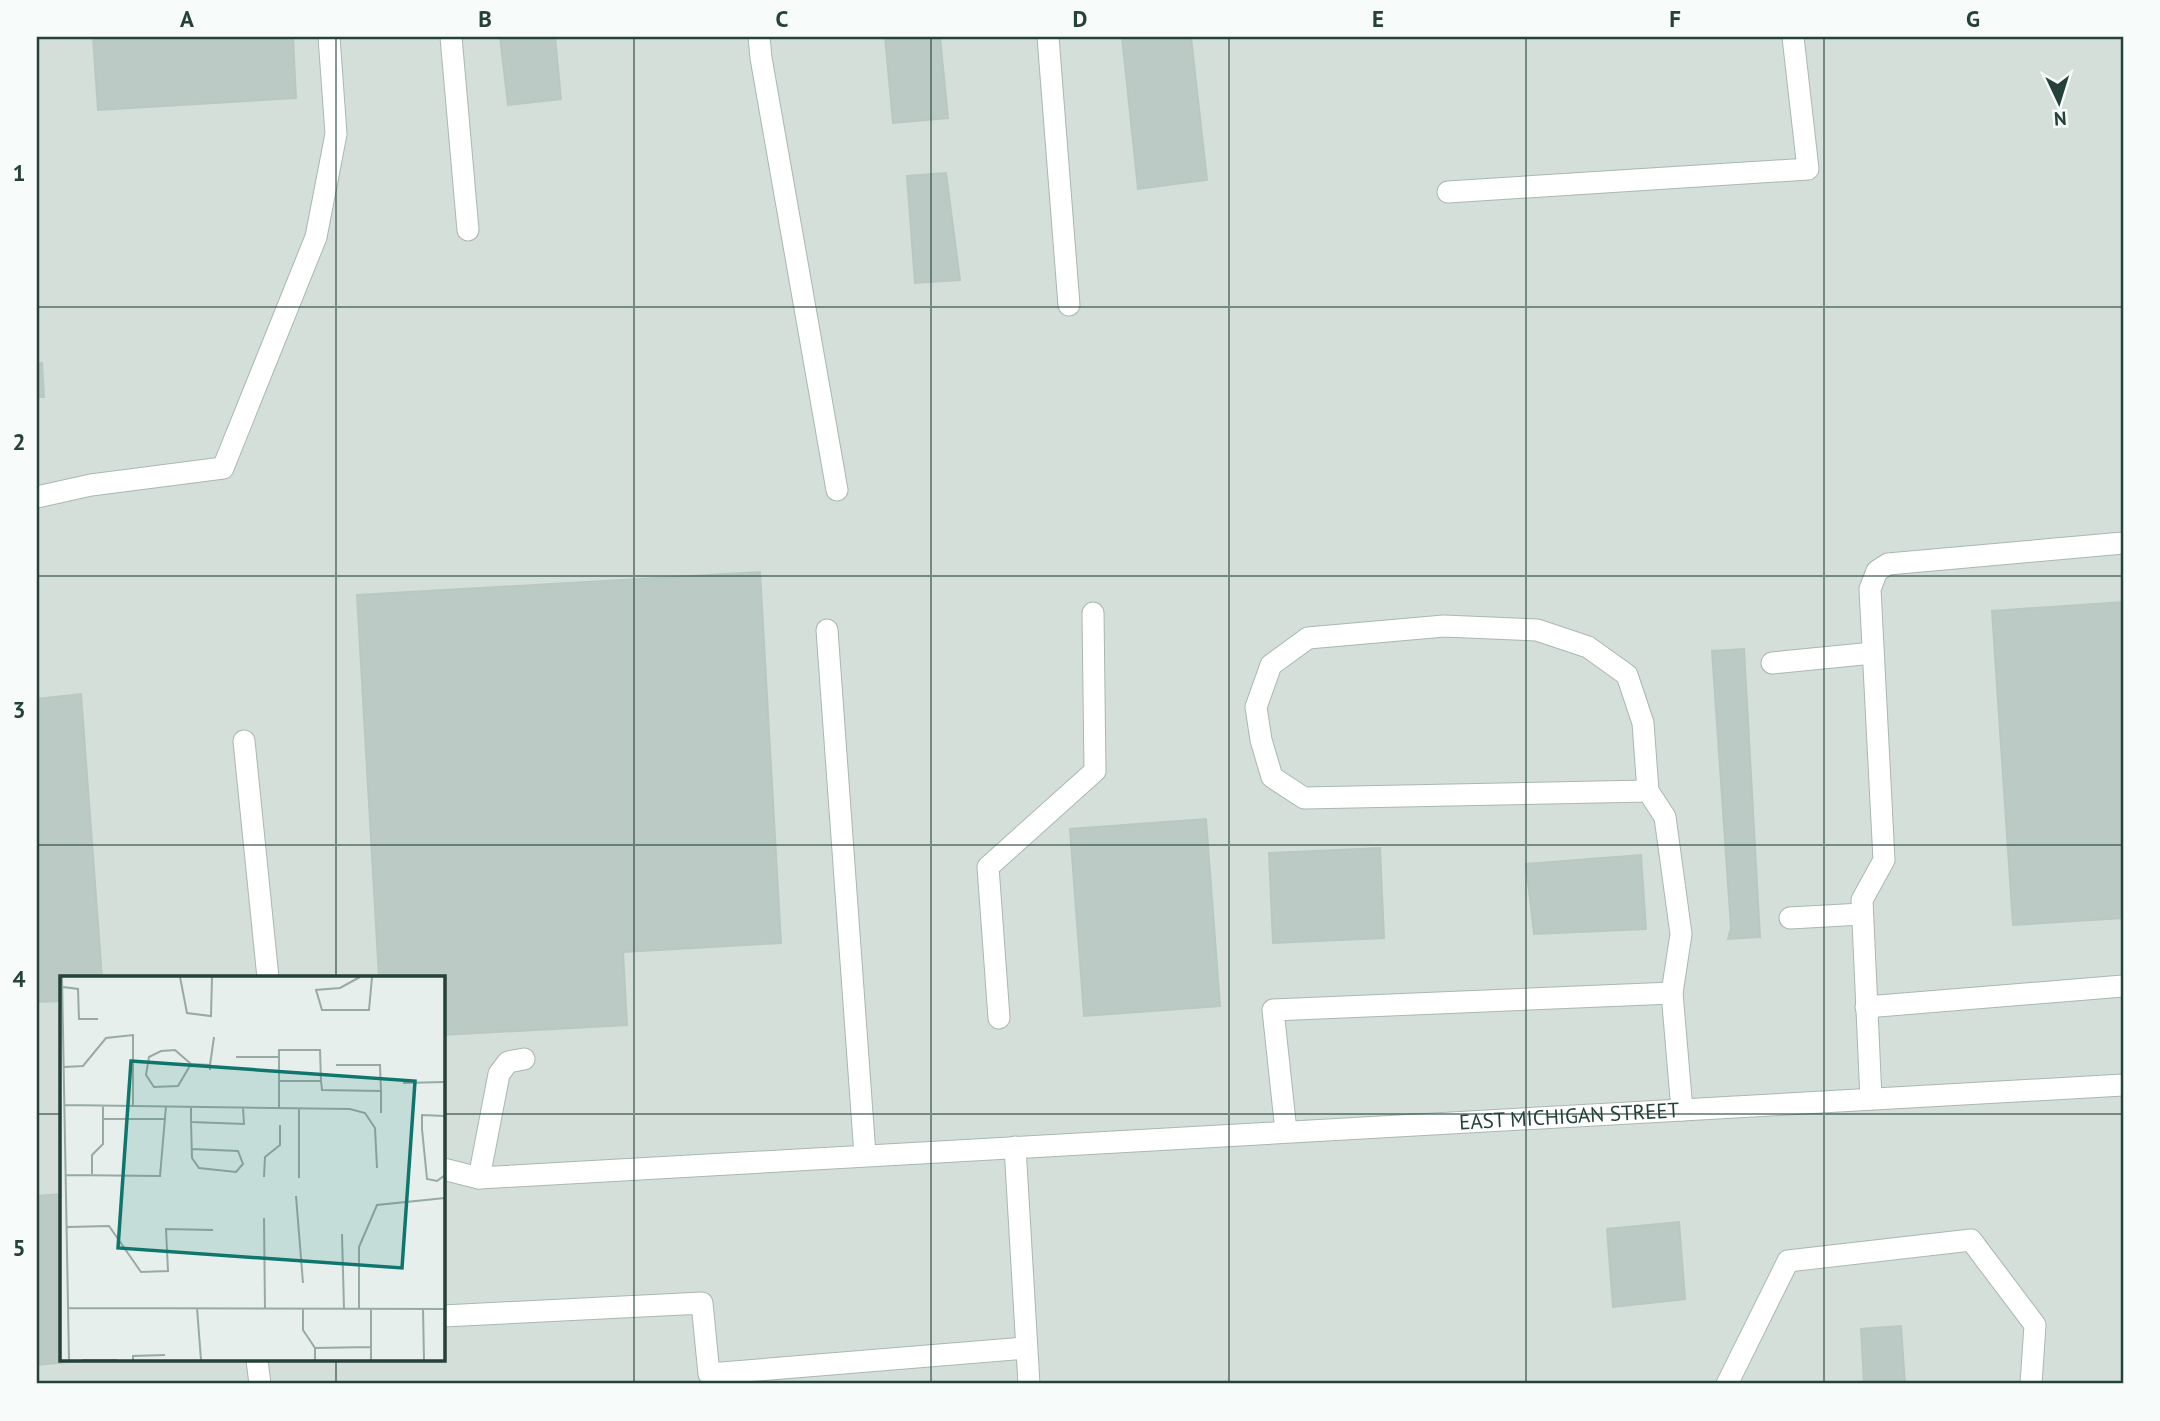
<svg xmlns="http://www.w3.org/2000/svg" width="2160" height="1421" viewBox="0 0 2160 1421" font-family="'PT Sans',sans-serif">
<rect width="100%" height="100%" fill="#e6efeb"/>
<path fill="#d4dfda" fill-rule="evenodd" d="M37,37H2123V1384H37ZM61,978H443V1360H61Z"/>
<path fill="#bbcac4" stroke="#b8c9c2" stroke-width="2" d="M93,37H293L296,98L98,110Z
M500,37H555L561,99L508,105Z
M885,37H940L948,118L893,123Z
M1122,37H1191L1207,180L1138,189Z
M946,173L960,280L915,283L907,176Z
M42,363L44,397H37V364Z
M760,572L781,943L623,952L627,1025L443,1035V978H379L357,595Z
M2123,602V918L2013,925L1992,611Z
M1744,649L1760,937L1728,939L1731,928L1712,651Z
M81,694L102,978H61V1001L37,1002V699Z
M1206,819L1220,1006L1084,1016L1070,829Z
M1380,848L1384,938L1273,943L1269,853Z
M1641,855L1646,929L1534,934L1526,864Z
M61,1194V1360H89L37,1365V1196Z
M1679,1222L1685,1299L1613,1307L1607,1229Z
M1901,1326L1905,1384H1864L1861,1329Z"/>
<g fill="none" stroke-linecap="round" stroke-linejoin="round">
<defs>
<g id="minor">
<path d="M451,37L468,230"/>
<path d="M759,37L761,58L837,490"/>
<path d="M1048,37L1069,305"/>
<path d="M1448,192L1808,169L1793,37"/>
<path d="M37,497L91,485L223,468L316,237L336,134L329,37"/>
<path d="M827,630L865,1155"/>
<path d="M1772,663L1873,653"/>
<path d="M244,741L268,978"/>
<path d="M1648,791L1304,798L1272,777L1261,740L1256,707L1271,665L1308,638L1444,626L1537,630L1588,647L1627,675L1643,723L1648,791L1665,817L1681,934L1672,993"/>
<path d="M1790,918L1862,914"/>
<path d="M1866,1007L2123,986"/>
<path d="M999,1018L988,867L1095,771L1093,613"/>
<path d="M1871,1099L1862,900L1884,860L1870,589L1877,571L1888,564L2123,543"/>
<path d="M1286,1131L1273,1010L1672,993L1682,1110"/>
<path d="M1015,1147L1029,1384"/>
<path id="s1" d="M443,1169L479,1178L2123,1085"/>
<path d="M479,1178L499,1074L508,1062L524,1059"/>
<path d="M443,1316L702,1303L709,1374L1026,1348"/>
<path d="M257,1360L260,1384"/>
<path d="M1727,1384L1788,1261L1971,1240L2035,1325L2031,1384"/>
</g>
</defs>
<use href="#minor" stroke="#a8b8b2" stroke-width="23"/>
<use href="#minor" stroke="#fff" stroke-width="21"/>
</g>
<path fill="none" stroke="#24423a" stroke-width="2" stroke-opacity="0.55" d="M336,37V978M634,37V1384M931,37V1384M1229,37V1384M1526,37V1384M1824,37V1384M37,307H2123M37,576H2123M37,845H2123M37,1114H61M443,1114H2123M336,1360V1384"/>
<g text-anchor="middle" stroke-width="5" stroke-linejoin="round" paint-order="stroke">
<g font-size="21" fill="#24423a" stroke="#f7fbf9">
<text dy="7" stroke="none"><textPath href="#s1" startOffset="1129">EAST MICHIGAN STREET</textPath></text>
</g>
</g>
<g transform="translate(60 976)">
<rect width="385" height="385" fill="#e6efeb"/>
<path fill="none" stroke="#98aaa4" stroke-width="2" d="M2,1L9,384M120,1L127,37L151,40L152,1M300,1L280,12L256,14L262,34H309L312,1M3,11L18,13L19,43H38M176,81H219V132M219,81V74H260L261,105M131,88L118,110L94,111L86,99L89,81L101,75L115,74L131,88L150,89V94M150,89L154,61M4,91L23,90L46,62L73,59V130M219,105H261L262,114L321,115L320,89H276M343,107L385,106M321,115V137M5,129L290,133L305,137L315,152L317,192M131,131V146L184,148L183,132M239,132V202M385,140L362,139V153L367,203L377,205L385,199M43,143H106M131,146L132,182L139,192L176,196L183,188L178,175L132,173M32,198V179L43,168V129M6,199L100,200L106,130M204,201L205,181L220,169V149M236,220L243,307M204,242L205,333M7,251L49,250L81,296L108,295L106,253L153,254M282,258L284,333M8,332L385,333M137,332L141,384M243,333V354L255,372M299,333V271L317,229L385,222M311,333V384M363,333L364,384M22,384H57M73,384V380L105,379M255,384V372L311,371"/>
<path fill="#0f766e" fill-opacity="0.15" stroke="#0f766e" stroke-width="3.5" d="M71,85L355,105L342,292L58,272Z"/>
<rect width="385" height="385" fill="none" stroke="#24423a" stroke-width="3.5"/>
</g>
<rect width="2160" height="1421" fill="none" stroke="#f7fbf9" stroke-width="77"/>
<g transform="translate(2059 102) rotate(176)" stroke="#f7fbf9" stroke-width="5" paint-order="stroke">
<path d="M0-5L12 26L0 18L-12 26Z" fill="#24423a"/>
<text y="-10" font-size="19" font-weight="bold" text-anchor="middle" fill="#24423a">N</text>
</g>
<rect x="38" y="38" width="2084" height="1344" fill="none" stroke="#24423a" stroke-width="2.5"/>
<g font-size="23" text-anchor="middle" font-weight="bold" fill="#24423a">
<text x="187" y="27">A</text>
<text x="485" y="27">B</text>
<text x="782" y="27">C</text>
<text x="1080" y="27">D</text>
<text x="1378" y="27">E</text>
<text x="1675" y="27">F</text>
<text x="1973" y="27">G</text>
<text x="19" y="181">1</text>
<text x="19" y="450">2</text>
<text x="19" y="718">3</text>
<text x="19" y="987">4</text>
<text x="19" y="1256">5</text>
</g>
</svg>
